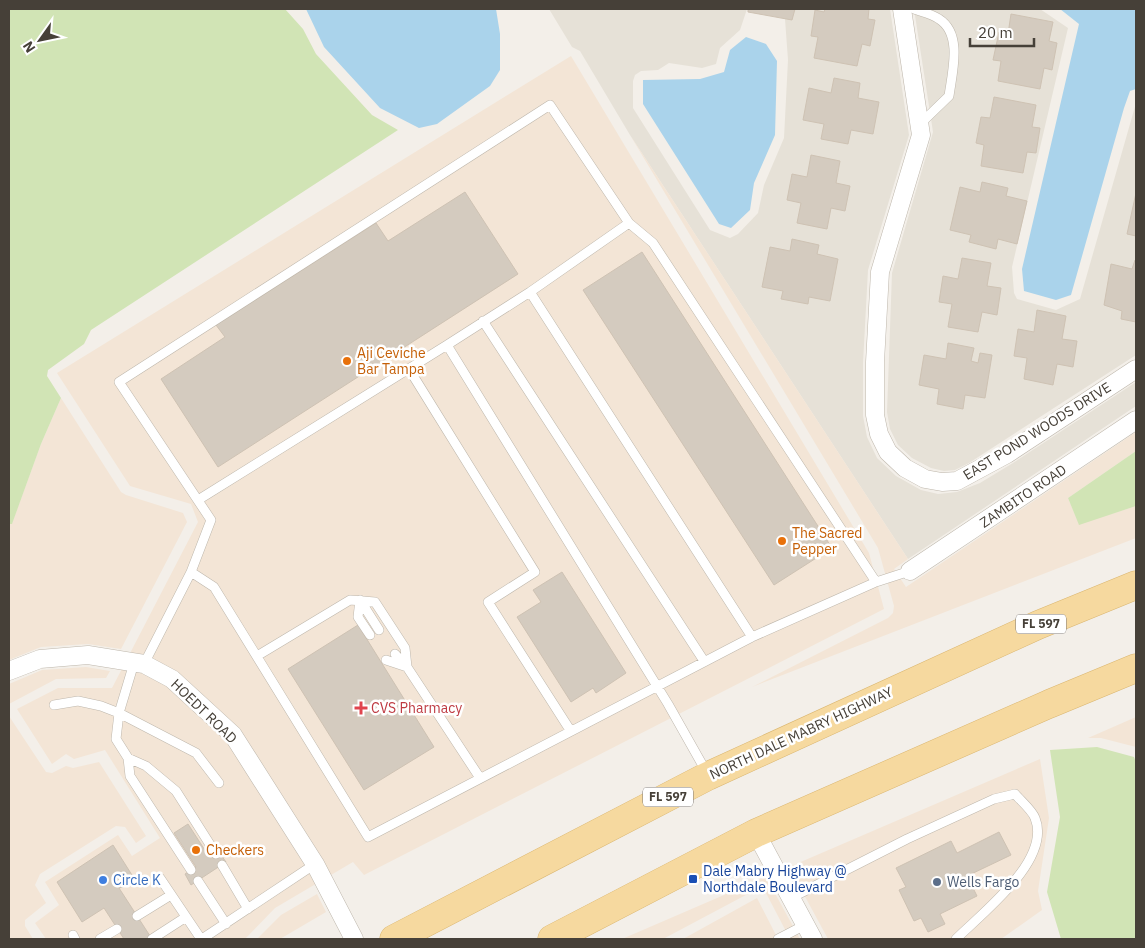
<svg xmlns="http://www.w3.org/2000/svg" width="1145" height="948" viewBox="0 0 1145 948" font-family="'IBM Plex Sans',sans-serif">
<rect width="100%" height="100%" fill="#f3efe9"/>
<path fill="#e6e1d7" d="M549,9H747L740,30L720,48L716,64L702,68L669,63L658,70L641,71L635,75L633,81V108L710,230L730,238L738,234L758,213L764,185L784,138L788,60L785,19L772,9H890L909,135L868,270L863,363V416L867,437L877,458L896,476L921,490L938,494L957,492L980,483L1013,463L1136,382V406L908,559L630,135L580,51L572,47Z
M914,9H1040L1068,28L1012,267L1014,293L1017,299L1056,310L1080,299L1136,103V355L969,463L955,470L944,471L931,468L912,458L898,445L890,429L887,412L892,273L933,132Z"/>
<path fill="#f3e5d6" d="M571,56L869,553L884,609L364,875L353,862L275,908L245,939H46L35,923L59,905L45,882L118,835L132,856L160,838L105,750L74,759L66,754L52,764L17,709L58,688H112L198,522L191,504L130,486L57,373Z
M630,135L908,559L894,569L906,587L1136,432V451L1068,498L1079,524L1136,506V538L752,687L888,618L893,613L894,606L878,548Z
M61,398L121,492L126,495L183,513L187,522L121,649L88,644L41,647L9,660V524L12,523L41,444Z
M86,667L110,671L106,678L56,679L9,704V684L42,670Z
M9,716L46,772L52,773L66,766L73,768L99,762L146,836L136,843L125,827L116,826L40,874L35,885L46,903L25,920V926L33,939H9Z
M1136,717V747L1101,738H1088Z
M1040,759L1049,818L1038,891L1042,910L1001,939H828L789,867Z
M766,877L800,939H790L766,893L759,888L663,939H622Z
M317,894L326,912L280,939H257L281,915Z
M757,898L778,939H683Z"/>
<path fill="#d1e4b5" d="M9,9H285L303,29L316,54L372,115L398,130L91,330L84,344L48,370L47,376L61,398L41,444L12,524H9Z
M1136,451V506L1079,525L1068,498Z
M1097,747L1134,757L1136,762V939H1061L1047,892L1060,817L1050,750Z"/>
<path fill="#aad3eb" d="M306,9H496L500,34V70L490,86L437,124L419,128L380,108L324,47Z
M1060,9H1136V89L1130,91L1124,108L1071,295L1056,300L1024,291L1022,269L1079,24Z
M746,37L766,44L777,61L775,135L754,183L750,210L731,228L719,224L643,104V80L700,79L724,72L730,50Z"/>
<path fill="#d4cbbf" stroke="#cec2b3" d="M748,9H795L792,20L748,12Z
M825,9H869L868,19L875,20L870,46L862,44L857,66L814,58L818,37L811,36L815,10L824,12Z
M1011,14L1053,22L1049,41L1057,43L1052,70L1044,68L1040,89L998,81L1001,61L993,60L999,32L1008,34Z
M834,78L860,83L858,98L879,102L873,134L851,130L848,144L821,139L824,124L803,120L809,88L831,93Z
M994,97L1036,105L1032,127L1040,128L1036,153L1027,152L1023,173L981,166L984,145L976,143L981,117L990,118Z
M811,155L840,161L836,183L850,186L845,211L831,208L827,229L797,223L801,203L787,200L792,174L807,177Z
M982,182L1008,188L1006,196L1027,201L1017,244L998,239L996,249L969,242L971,235L950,230L960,187L980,192Z
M465,192L518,274L218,467L161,379L225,337L216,325L376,223L388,241Z
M1136,193V236L1127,234Z
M792,239L819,245L817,254L838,259L830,301L809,297L808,304L781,299L783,291L762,287L770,247L790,251Z
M642,252L832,548L774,585L583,290Z
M962,258L991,263L987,286L1001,288L997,315L982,312L978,332L948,327L952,304L939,302L943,276L958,279Z
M1135,260H1136V322L1121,319L1122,311L1104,305L1111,264L1132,269Z
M1037,310L1066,316L1062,339L1077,341L1073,367L1057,364L1053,385L1024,379L1027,358L1014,356L1018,329L1034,332Z
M948,343L974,348L971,361L978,363L980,353L992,355L985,398L965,395L963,409L937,404L939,389L919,385L924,355L946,359Z
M562,572L626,673L596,693L593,688L571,702L517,617L541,602L533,590Z
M358,625L434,747L364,790L288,669Z
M188,824L210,858L219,852L226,862L191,885L185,874L196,867L174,833Z
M999,832L1011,855L967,876L977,896L940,914L945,924L928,932L921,918L914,921L899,890L906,887L896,868L951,841L957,853Z
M113,845L137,883L119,888L152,939H124L104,908L82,922L57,882Z"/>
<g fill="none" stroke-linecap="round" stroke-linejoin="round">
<defs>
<path id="lane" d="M914,9C922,12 932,14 939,19C963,34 952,73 949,96L920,124
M629,223L653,243L876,582
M530,292L752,637
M483,321L704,661
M409,369L535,572L488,602L570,730
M198,500L447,345
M191,572L214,587L368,837L752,637L876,582L910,571
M360,600L358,617L370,635
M360,600L379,630
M395,654L407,667
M257,656L350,600L375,602L405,648L407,667L480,778
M386,660L407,667
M134,663L119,713L116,739L128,758L146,766L176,791L216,854
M144,664L191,572L211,520L119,382L550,105L629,223L530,292L447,345L668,704L707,773
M54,705L78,701L101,706L119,713L196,753L219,783
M128,758L130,776L191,870
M222,865L248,909
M160,878L201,939
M198,881L226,924
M791,898L907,839L994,799L1015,794C1021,801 1032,810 1035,818C1052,860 982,913 956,939
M137,916L171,895
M73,935L75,939
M100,939L117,929
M152,939L186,917
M202,939L315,864
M778,939L805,925"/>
<path id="street" d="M902,9L921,135L880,272L875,362V415L879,434L888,452L905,468L925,479L942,482L957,481L1007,454L1136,369
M910,571L1136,420
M9,671L40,659L88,655L144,664L172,679L233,735L315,864L354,939
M756,833L813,939"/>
<path id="primary" d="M394,939L708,776L1038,625L1136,585
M552,939L756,833L1049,704L1136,668"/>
</defs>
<use href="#lane" stroke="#beb7ac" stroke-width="10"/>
<use href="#street" stroke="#beb7ac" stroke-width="19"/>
<use href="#primary" stroke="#dab670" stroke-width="29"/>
<use href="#lane" stroke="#fff" stroke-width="9"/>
<use href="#street" stroke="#fff" stroke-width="18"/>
<use href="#primary" stroke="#f6d99f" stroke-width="28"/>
</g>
<g fill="#e8710a" stroke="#fff" stroke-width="2">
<circle cx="347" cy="361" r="5"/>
<circle cx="782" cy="541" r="5"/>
<circle cx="196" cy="850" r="5"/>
</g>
<path fill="#e0444e" stroke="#fff" stroke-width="2" d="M358.5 700.5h5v5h5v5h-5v5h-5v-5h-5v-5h5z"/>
<rect fill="#1a4fb4" stroke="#fff" stroke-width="2" x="688" y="874" width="10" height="10" rx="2.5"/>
<circle fill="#3f7fe0" stroke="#fff" stroke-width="2" cx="103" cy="880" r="5"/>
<circle fill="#5c6f8a" stroke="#fff" stroke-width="2" cx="937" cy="882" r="5"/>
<g text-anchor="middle" stroke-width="5" stroke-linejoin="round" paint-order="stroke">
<g fill="#fff" stroke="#7e7974" stroke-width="1">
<rect x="1016" y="614.5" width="50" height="19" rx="4"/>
<rect x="643" y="787.5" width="50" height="19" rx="4"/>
</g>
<g font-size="12" font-weight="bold" fill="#464038">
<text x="1041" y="628">FL 597</text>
<text x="668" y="801">FL 597</text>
</g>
<g font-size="14" fill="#c56008" stroke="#fff" text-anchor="start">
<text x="357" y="358">Aji Ceviche<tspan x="357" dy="16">Bar Tampa</tspan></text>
<text x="792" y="538">The Sacred<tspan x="792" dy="16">Pepper</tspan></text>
<text x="206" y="855">Checkers</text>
</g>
<g font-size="14" fill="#464038" stroke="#fff">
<text transform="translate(1037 431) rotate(-32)" y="5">EAST POND WOODS DRIVE</text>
<text transform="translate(1023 496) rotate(-34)" y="5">ZAMBITO ROAD</text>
<text transform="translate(204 711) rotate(44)" y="5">HOEDT ROAD</text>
<text transform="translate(801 733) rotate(-25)" y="5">NORTH DALE MABRY HIGHWAY</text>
</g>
<g font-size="14" fill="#be3a42" stroke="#fff" text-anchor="start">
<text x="371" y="713">CVS Pharmacy</text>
</g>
<g font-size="14" fill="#164399" stroke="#fff" text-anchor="start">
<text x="703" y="876">Dale Mabry Highway @<tspan x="703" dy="16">Northdale Boulevard</tspan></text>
</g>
<g font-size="14" fill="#366cbe" stroke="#fff" text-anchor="start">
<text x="113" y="885">Circle K</text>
</g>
<g font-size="14" fill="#4e5e75" stroke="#fff" text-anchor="start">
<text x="947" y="887">Wells Fargo</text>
</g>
</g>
<rect width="1145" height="948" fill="none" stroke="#464038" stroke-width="20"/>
<g transform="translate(40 40) rotate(237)" stroke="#ffffff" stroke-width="4" paint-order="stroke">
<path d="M0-4L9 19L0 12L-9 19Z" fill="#464038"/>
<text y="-8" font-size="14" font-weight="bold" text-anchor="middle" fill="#464038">N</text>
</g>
<path d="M970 38v8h64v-8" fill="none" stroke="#464038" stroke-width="2.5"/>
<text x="978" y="38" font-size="15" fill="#464038" stroke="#ffffff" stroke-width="4" paint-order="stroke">20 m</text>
</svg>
